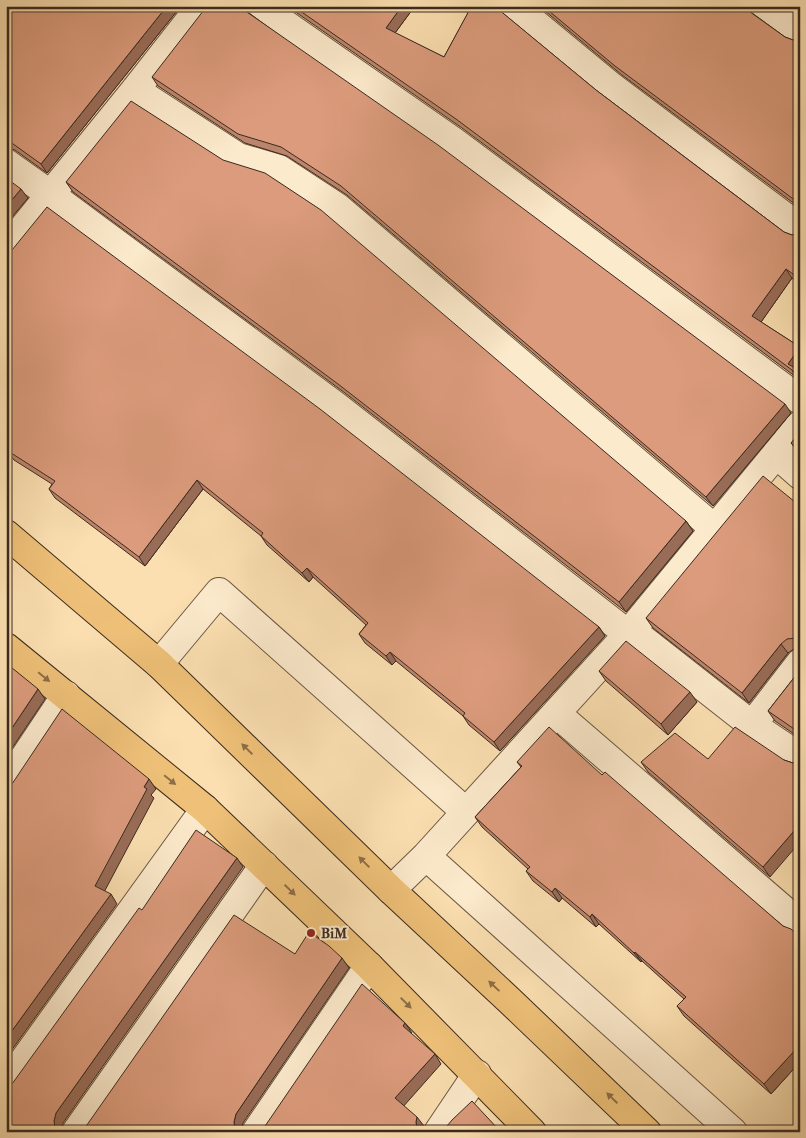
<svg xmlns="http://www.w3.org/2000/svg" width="806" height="1138" viewBox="0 0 806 1138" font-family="'IM FELL French Canon',serif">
<rect width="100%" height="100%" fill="#fbdfb0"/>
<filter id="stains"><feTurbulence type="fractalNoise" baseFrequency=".004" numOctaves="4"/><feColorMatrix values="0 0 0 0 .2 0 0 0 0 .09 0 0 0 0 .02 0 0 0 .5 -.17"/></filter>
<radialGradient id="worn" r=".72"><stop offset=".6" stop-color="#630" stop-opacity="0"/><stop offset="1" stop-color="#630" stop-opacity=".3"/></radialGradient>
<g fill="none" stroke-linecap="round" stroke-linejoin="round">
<defs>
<path id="minor" d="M259,6L453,141L800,400
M514,6L612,87L800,228
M762,6L800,33
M135,90L238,157L279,169L337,207L714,528
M6,163L51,195L336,406L628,634
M6,249L135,90L201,6
M776,454L800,475
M631,630L752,725L800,757
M159,664L219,592L466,812
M557,714L800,924
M752,725L800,663
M6,785L66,695
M426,856L733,1132
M391,890L426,856L628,634L800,425
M6,1085L205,809
M76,1132L264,865
M256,1132L369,966
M438,1132L477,1074"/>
<path id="major" d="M6,534L159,664L391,890L510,1001L647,1132
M6,647L205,809L369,966L532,1132"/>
</defs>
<use href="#minor" stroke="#6b5743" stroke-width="30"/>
<use href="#major" stroke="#3b2a1f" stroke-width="30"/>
<use href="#minor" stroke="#fceacc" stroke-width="28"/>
<use href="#major" stroke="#eec078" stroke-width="28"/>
</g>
<path fill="#bc856b" stroke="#3b2a1f" d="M6,6H181L47,173L15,150L8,148H6V24L9,20L6,18Z
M287,6H415L395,33L444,57L468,13L459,6H499V10L596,90L784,232L792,235L800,233V284L792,278L761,322L800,347V365L797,369L800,371V380L462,128Z
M539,6H747L748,10L785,37L793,40L800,38V208L622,75Z
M789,6H800V14Z
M245,10L791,413L713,506L347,195L287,156L245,143L158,86L152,77Z
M66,182L686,521L693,531L626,612L345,393L73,192Z
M6,254L599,627L605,636L500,751L469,725L463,716L396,661L392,665L365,643L359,634L366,625L313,577L309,582L267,545L261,536L203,489L145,566L55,498L49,489L52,484L14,460L8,451L9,450L6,449Z
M800,433V454L791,443Z
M800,506V648L794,649L788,653L749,703L653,628L646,618Z
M800,670V738L775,721L768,711Z
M599,671L697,702L668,735L606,681Z
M708,759L784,760L793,763L770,877L648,772L641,762Z
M517,762L602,775L783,926L800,937V1062L771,1094L684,1016L677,1006L684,999L642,961L641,962L599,924L596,927L562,898L559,902L533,881L526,871L528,869L482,827L475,817L521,767Z"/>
<path fill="#996c57" stroke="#3b2a1f" d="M167,6H181L47,173L41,164Z
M402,6H415L392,37L386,28Z
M21,189L28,198L6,224V207Z
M786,269L792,278L759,325L752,316Z
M800,347V365L794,373L788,364Z
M785,404L791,413L713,506L706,497Z
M197,480L203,489L145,566L139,557Z
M686,521L693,531L626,612L619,602Z
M307,568L313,577L309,582L302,573Z
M599,627L605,636L500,751L494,742Z
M781,644L788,653L749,703L742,693Z
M390,652L396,661L392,665L386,656Z
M38,689L45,699L6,757V737Z
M690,692L697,702L668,735L661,724Z
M149,779L156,789L151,795L154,798L102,896L95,886L144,787Z
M800,824V842L770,877L763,867Z
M237,858L243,867L63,1123L61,1132H57L55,1128L54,1121L56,1113Z
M555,888L562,898L559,902L552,892Z
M111,894L117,904L6,1058V1039Z
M592,914L599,924L596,927L590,917Z
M635,952L642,961L641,962L634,953Z
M342,958L349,968L243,1123L241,1132H237L235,1129L234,1122L236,1114Z
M405,1023L412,1033L410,1035L403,1026Z
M797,1048L800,1052V1062L771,1094L764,1084Z
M435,1054L441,1064L402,1108L395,1098Z
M417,1117L424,1126L422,1132H419L417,1129L416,1122Z"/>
<path fill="#db9b7c" stroke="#3b2a1f" d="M6,6H167L41,164L9,141L6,140V24L10,18L6,14Z
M207,6H241L244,10L438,145L785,404L706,497L341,186L281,147L238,134L152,77Z
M293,6H402L386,28L444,57L470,9L465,6H496L498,9L596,90L784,232L792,235L800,233V279L786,269L752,316L800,347L788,364L800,371V376L456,119Z
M543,6H744L746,9L785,37L793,40L800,38V204L615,66Z
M131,101L223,160L265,173L321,210L686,521L619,602L338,384L66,182Z
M6,178L21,189L6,207Z
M47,207L320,409L599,627L494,742L463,716L465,713L390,652L386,656L359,634L368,623L307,568L302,573L261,536L263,533L197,480L139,557L49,489L55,481L8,451L11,446L6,443V254L12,250Z
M800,433V451L791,443Z
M763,476L800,506V640L796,638L787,639L781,644L742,693L646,618Z
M626,641L690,692L661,724L599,671Z
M6,663L38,689L6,737Z
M800,670V733L768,711Z
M62,709L149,779L144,787L147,789L95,886L111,894L6,1039V789L12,784Z
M549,727L602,775L605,772L783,926L791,929L800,937V1050L797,1048L764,1084L677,1006L686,997L635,952L634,953L592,914L590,917L555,888L552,892L526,871L530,867L475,817L522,766L517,762Z
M735,727L784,760L793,763L800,761V824L763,867L641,762L675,733L708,759Z
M196,830L237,858L56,1113L54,1121L55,1128L58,1132H6V1089L12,1084L139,908L142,910Z
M234,915L295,954L309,932L329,946L342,958L236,1114L234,1122L235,1129L238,1132H82Z
M362,984L405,1023L403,1026L435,1054L395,1098L417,1117L416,1122L417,1129L420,1132H261Z
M472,1101L500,1131L501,1132H442L452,1120Z"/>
<defs><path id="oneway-solid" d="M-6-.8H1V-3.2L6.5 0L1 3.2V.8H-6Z" transform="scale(1.25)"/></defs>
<g fill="#8c6e47">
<use href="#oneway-solid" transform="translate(44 677) rotate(39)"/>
<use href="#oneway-solid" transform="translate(247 749) rotate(-136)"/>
<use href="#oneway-solid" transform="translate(170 780) rotate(39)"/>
<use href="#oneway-solid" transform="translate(364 862) rotate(-135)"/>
<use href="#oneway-solid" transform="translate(290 890) rotate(44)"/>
<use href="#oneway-solid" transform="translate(494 986) rotate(-137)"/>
<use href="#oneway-solid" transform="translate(406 1003) rotate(45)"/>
<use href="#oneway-solid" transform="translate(612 1098) rotate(-136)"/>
</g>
<circle fill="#8f2418" stroke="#fceacc" stroke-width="2" cx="311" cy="933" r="5"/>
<g text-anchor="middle" stroke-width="4" stroke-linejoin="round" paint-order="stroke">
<g font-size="14" font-weight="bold" fill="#3b2a1f" stroke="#fceacc" text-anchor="start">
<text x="321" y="938">BiM</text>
</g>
</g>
<rect width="806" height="1138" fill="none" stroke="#fbdfb0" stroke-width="25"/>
<rect x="8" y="8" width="791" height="1123" fill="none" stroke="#3b2a1f" stroke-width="2.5"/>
<rect x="12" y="12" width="781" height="1113" fill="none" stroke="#3b2a1f"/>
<rect width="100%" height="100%" filter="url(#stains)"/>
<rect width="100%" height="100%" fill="url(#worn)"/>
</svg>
